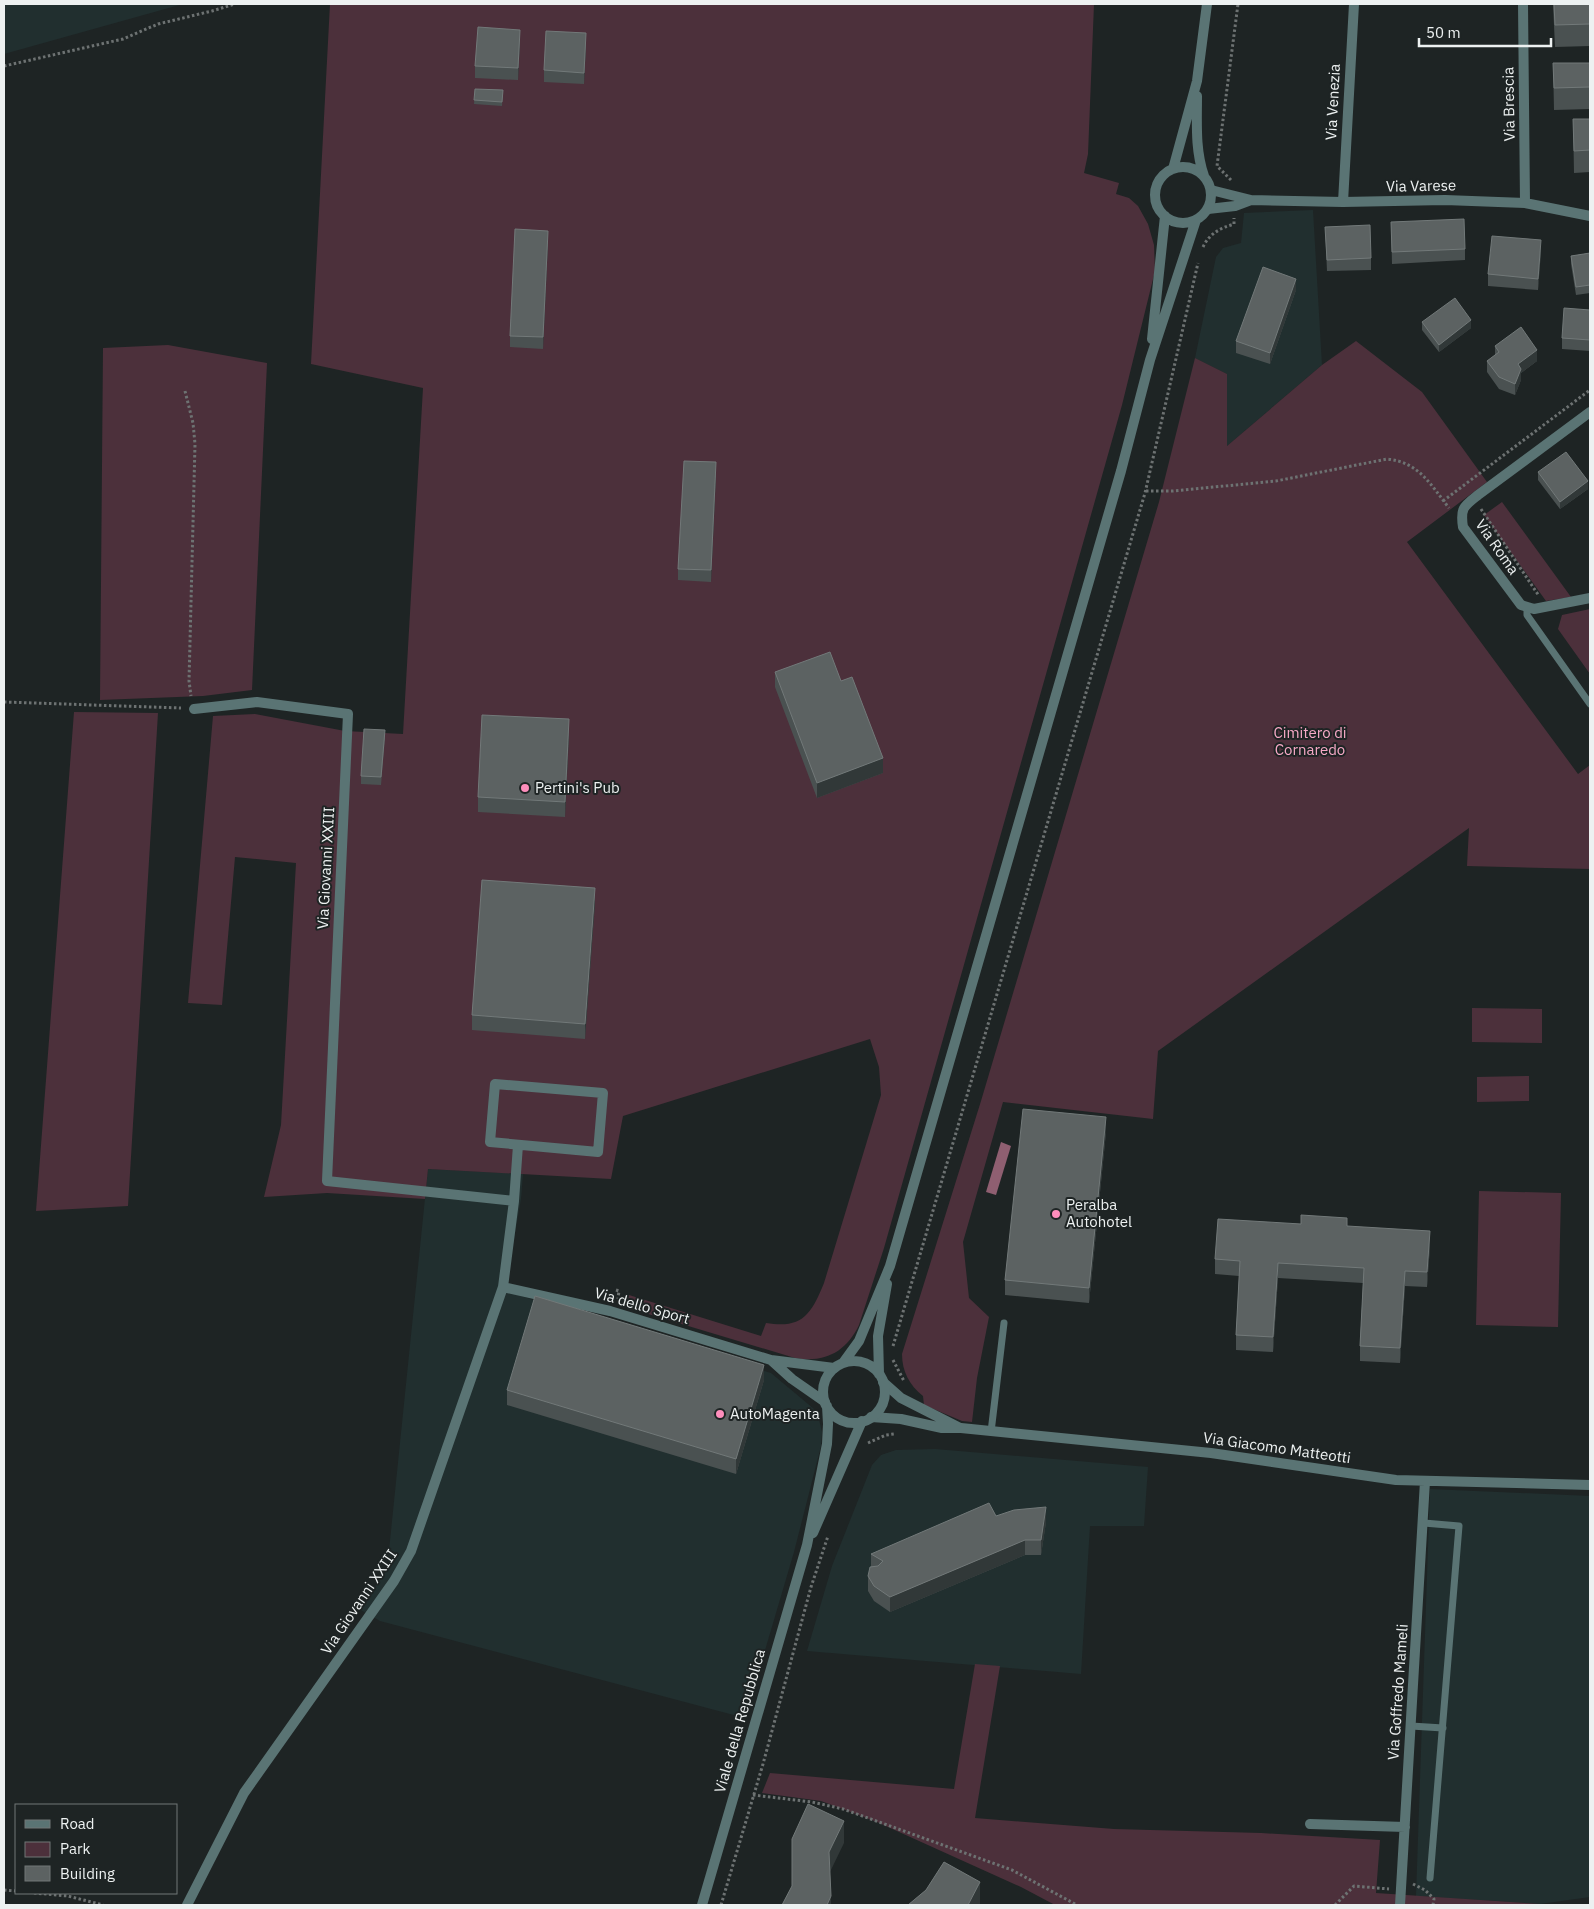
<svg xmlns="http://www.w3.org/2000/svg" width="1594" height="1909" viewBox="0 0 1594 1909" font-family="'IBM Plex Sans',sans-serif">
<rect width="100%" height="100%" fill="#1e2424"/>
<path fill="#212f2f" d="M4,4H183L4,54Z
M1313,210L1322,365L1227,446V374L1195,358L1216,257L1223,248L1241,243L1244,213Z
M428,1169L523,1174L521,1199L505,1291L771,1373L814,1409L818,1415L822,1432L821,1446L794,1552L745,1718L380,1621L359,1609L387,1570Z
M935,1449L1148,1467L1144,1526H1090L1081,1674L807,1651L832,1566L872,1465L881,1455L896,1450Z
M1430,1489L1590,1496V1897L1540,1904L1416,1896Z"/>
<path fill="#4c303b" d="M330,4H1094L1088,154L1084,173L1119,183L1116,194L1129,198L1138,206L1148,224L1154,245L1155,271L1122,405L884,1248L859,1325C846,1352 825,1363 795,1358L625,1307L629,1295L761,1336L766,1323C802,1329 811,1315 824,1283L881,1095L879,1067L870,1039L623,1116L611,1179L428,1169L425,1199L327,1193L264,1197L281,1125L296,863L235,857L222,1005L188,1003L213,716L255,714L345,731L403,734L423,388L311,364Z
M1356,341L1422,392L1487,482L1407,542L1578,774L1590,765V869L1467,866L1469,828L1158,1051L1153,1119L1003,1102L963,1242L969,1298L989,1317L977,1378L972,1422L962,1421L924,1405L923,1396C909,1385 902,1371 902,1354L981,1101L1159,502L1195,358L1227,374V446L1322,365Z
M168,345L267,363L252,690L203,696L100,700L103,348Z
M1502,502L1571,597L1546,601L1484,515Z
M1590,609V674L1558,629L1562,615Z
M74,712L158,713L128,1206L36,1211Z
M1472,1008L1542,1009V1043L1472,1042Z
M1529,1076V1101L1477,1102V1077Z
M1479,1191L1561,1193L1558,1327L1476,1325Z
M975,1664L1000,1666L975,1818L1114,1829L1261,1833L1380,1840L1376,1893L1540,1904V1905H1055L1021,1887L877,1822L843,1809L821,1801L762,1793L770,1773L954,1789Z"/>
<path fill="#8f5f71" d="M1001,1142L1011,1146L996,1195L986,1192Z"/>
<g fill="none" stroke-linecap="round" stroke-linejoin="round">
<path stroke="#6d7272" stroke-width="3" stroke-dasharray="2.5 2.5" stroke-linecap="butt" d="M4,66L123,39L158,24L212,11L235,4
M1231,180L1217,166L1238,4
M1203,247C1209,234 1220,228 1234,224V218
M185,391L193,423L195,444L189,681L191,696
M1146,491H1173L1276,481L1387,459C1419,462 1431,485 1449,508
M1443,501L1590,390
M1481,509L1539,596
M4,702L181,708
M616,1290L619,1291L618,1298L620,1300
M893,1346L1145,493L1198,263
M893,1360L904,1381
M868,1443L886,1435L894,1434
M753,1795L812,1802L843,1809L1012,1870L1077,1905
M1413,1884L1425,1890L1434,1899L1433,1905
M4,1890L16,1891
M34,1893L68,1896L103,1905
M721,1905L763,1764L811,1587L828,1536
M1335,1905L1354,1886L1389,1889"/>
<path stroke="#5a7474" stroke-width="7" d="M1527,608V615L1590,704
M991,1432L1004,1323
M1424,1523L1459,1526L1430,1878
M1411,1726L1443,1728"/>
<path stroke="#5a7474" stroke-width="10" d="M1523,4L1525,203
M1211,190L1251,200L1343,202L1445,200L1525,203L1590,216
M1343,202L1354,4
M1208,209L1235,206L1251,200
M1590,412L1478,495C1464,506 1460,508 1463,527L1521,605L1534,609L1590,598
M194,709L257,702L348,714L327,1181L514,1201
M495,1084L603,1093L598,1152L490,1142Z
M503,1287L610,1311L771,1360L834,1368
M771,1360L792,1379L825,1402
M883,1382L901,1398L960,1428
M871,1417L901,1419L942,1428H961L1211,1453L1396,1480L1590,1485
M1310,1824L1405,1827
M187,1905L244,1793L394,1581L411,1551L503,1287L514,1201L518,1145
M1400,1905L1425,1481"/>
<path stroke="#5a7474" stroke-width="10" d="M1197,96C1197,123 1195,150 1204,176
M1155 195a28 28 0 1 1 56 0a28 28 0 1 1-56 0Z
M1173,169L1197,81L1207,4
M1152,339L1165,216
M823 1392a31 31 0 1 1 62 0a31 31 0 1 1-62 0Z
M843,1363L859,1341L890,1266L1121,471L1150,360L1196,220
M879,1374L878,1336L887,1284
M813,1533L862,1421
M702,1905L807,1545L827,1444L828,1424L827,1406"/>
</g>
<path fill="#4a5151" d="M1553,4H1590V46L1555,47Z
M520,41L518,80L475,78V66Z
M586,45L584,84L544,82V70Z
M1553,63H1590V109L1554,110Z
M475,89L503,90L502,106L474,104Z
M1573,119H1590V172L1574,173Z
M1391,222L1465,249V260L1392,264Z
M1325,227L1371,258V270L1327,271Z
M548,242L543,349L510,347V336Z
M1541,251L1538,290L1488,286V274Z
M1590,253V293L1576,295L1571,264V256Z
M1296,290L1270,364L1236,353V341Z
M1590,310V351L1562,349V338Z
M1422,322L1471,328L1439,352L1422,330Z
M1495,346L1537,361L1521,373V380L1515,395L1499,389L1487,372V361L1495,355Z
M1538,472L1588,489L1560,509L1538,480Z
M716,474L711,582L678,580V569Z
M775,672L841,681L883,773L817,798L775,687Z
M569,734L565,817L478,812V797Z
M385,737L381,785L361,784V776Z
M595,903L585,1039L472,1030V1015Z
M1106,1132L1089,1303L1005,1295V1280Z
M1301,1224L1347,1226L1430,1246L1427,1287L1405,1286L1400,1363L1360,1361V1346L1363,1283L1278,1278L1273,1352L1236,1350V1335L1239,1276L1215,1274V1259Z
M764,1380L736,1474L507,1405V1390Z
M996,1516L1046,1522L1041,1555H1025L890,1612L874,1601L868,1591V1576L871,1567V1554Z"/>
<path fill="#313838" d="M520,30V41L518,80V68Z
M586,33V45L584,84V73Z
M548,231V242L543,349V337Z
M1541,240V251L1538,290V279Z
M1296,279V290L1270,364V353Z
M1471,320V328L1439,352V345Z
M1537,350V361L1521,373V380L1515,395V384L1518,364Z
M716,462V474L711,582V570Z
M1588,481V489L1560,509V502Z
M569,719V734L565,817V802Z
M883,758V773L817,798V783Z
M595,888V903L585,1039V1024Z
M1106,1117V1132L1089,1303V1288Z
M1430,1231V1246L1427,1287V1272Z
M1278,1263V1278L1273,1352V1337Z
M1405,1271V1286L1400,1363V1348Z
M764,1365V1380L736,1474V1459Z
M1046,1507V1522L1041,1555V1540Z
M1025,1540V1555L890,1612V1597Z
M844,1821V1843L829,1874V1852Z
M980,1882V1904L979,1905H968Z
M831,1896V1905H827Z"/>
<path fill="#5c6262" stroke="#727979" d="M1554,4H1590V24L1555,25Z
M478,27L520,30L518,68L475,66Z
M546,31L586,33L584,73L544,70Z
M1553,63H1590V87L1554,88Z
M475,89L503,90L502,102L474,100Z
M1573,119H1590V150L1574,151Z
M1464,219L1465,249L1392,252L1391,222Z
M1370,225L1371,258L1327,260L1325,227Z
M515,229L548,231L543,337L510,336Z
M1492,236L1541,240L1538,279L1488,274Z
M1590,253V285L1576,287L1571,256Z
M1263,267L1296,279L1270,353L1236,341Z
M1455,298L1471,320L1439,345L1422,322Z
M1564,308L1590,310V340L1562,338Z
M1521,327L1537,350L1518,364L1521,369L1515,384L1499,377L1487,361L1499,352L1495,346Z
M1566,452L1588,481L1560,502L1538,472Z
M684,461L716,462L711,570L678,569Z
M830,652L841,681L852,677L883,758L817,783L775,672Z
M482,715L569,719L565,802L478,797Z
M364,729L385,730L381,777L361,776Z
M482,880L595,888L585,1024L472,1015Z
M1023,1109L1106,1117L1089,1288L1005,1280Z
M1301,1215L1347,1218V1226L1430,1231L1427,1272L1405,1271L1400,1348L1360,1346L1364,1268L1278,1263L1273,1337L1236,1335L1240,1261L1215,1259L1218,1219L1301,1224Z
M535,1296L764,1365L736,1459L507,1390Z
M989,1503L996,1516L1014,1510L1046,1507L1041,1540H1025L890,1597L874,1586L868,1576L870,1567L878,1566L883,1561L871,1554Z
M808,1804L844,1821L829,1852L831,1896L827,1905H782L792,1886V1839Z
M944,1862L980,1882L968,1905H908L926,1890Z"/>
<g fill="#fe8ebc" stroke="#1e2424" stroke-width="2">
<circle cx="525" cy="788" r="5"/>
<circle cx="1056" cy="1214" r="5"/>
<circle cx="720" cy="1414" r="5"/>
</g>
<g text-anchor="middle" stroke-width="4" stroke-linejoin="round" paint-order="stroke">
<g font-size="15" fill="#edf1f1" stroke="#1e2424">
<text transform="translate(1333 102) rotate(-87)" y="5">Via Venezia</text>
<text transform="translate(1509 104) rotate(-91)" y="5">Via Brescia</text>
<text transform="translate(1421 186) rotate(-1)" y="5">Via Varese</text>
<text transform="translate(1497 547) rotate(55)" y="5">Via Roma</text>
<text transform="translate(326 868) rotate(-87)" y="5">Via Giovanni XXIII</text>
<text transform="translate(642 1306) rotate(16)" y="5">Via dello Sport</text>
<text transform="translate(1277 1448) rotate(8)" y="5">Via Giacomo Matteotti</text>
<text transform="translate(359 1602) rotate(-56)" y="5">Via Giovanni XXIII</text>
<text transform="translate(1398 1692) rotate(-86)" y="5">Via Goffredo Mameli</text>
<text transform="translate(740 1721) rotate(-74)" y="5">Viale della Repubblica</text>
</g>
<g font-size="15" fill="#f6a9c6" stroke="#1e2424">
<text x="1310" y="738">Cimitero di<tspan x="1310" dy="17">Cornaredo</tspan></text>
</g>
<g font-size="15" fill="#edf1f1" stroke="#1e2424" text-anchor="start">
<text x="535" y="793">Pertini's Pub</text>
<text x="1066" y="1210">Peralba<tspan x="1066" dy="17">Autohotel</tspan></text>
<text x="730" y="1419">AutoMagenta</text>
</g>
</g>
<rect width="1594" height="1909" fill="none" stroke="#edf1f1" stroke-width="10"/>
<rect x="15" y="1804" width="162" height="90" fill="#1e2424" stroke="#717676"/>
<rect x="25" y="1820" width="25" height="8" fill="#5a7474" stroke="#717676"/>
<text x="60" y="1829" font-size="15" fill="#edf1f1">Road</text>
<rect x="25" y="1842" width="25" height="15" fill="#4c303b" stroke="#717676"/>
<text x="60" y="1854" font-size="15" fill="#edf1f1">Park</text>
<rect x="25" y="1866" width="25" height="15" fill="#5c6262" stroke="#717676"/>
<text x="60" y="1879" font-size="15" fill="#edf1f1">Building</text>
<path d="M1419 38v8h132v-8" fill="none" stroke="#edf1f1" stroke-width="2.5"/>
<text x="1426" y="38" font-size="15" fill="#edf1f1" stroke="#1e2424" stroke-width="4" paint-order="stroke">50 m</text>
</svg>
